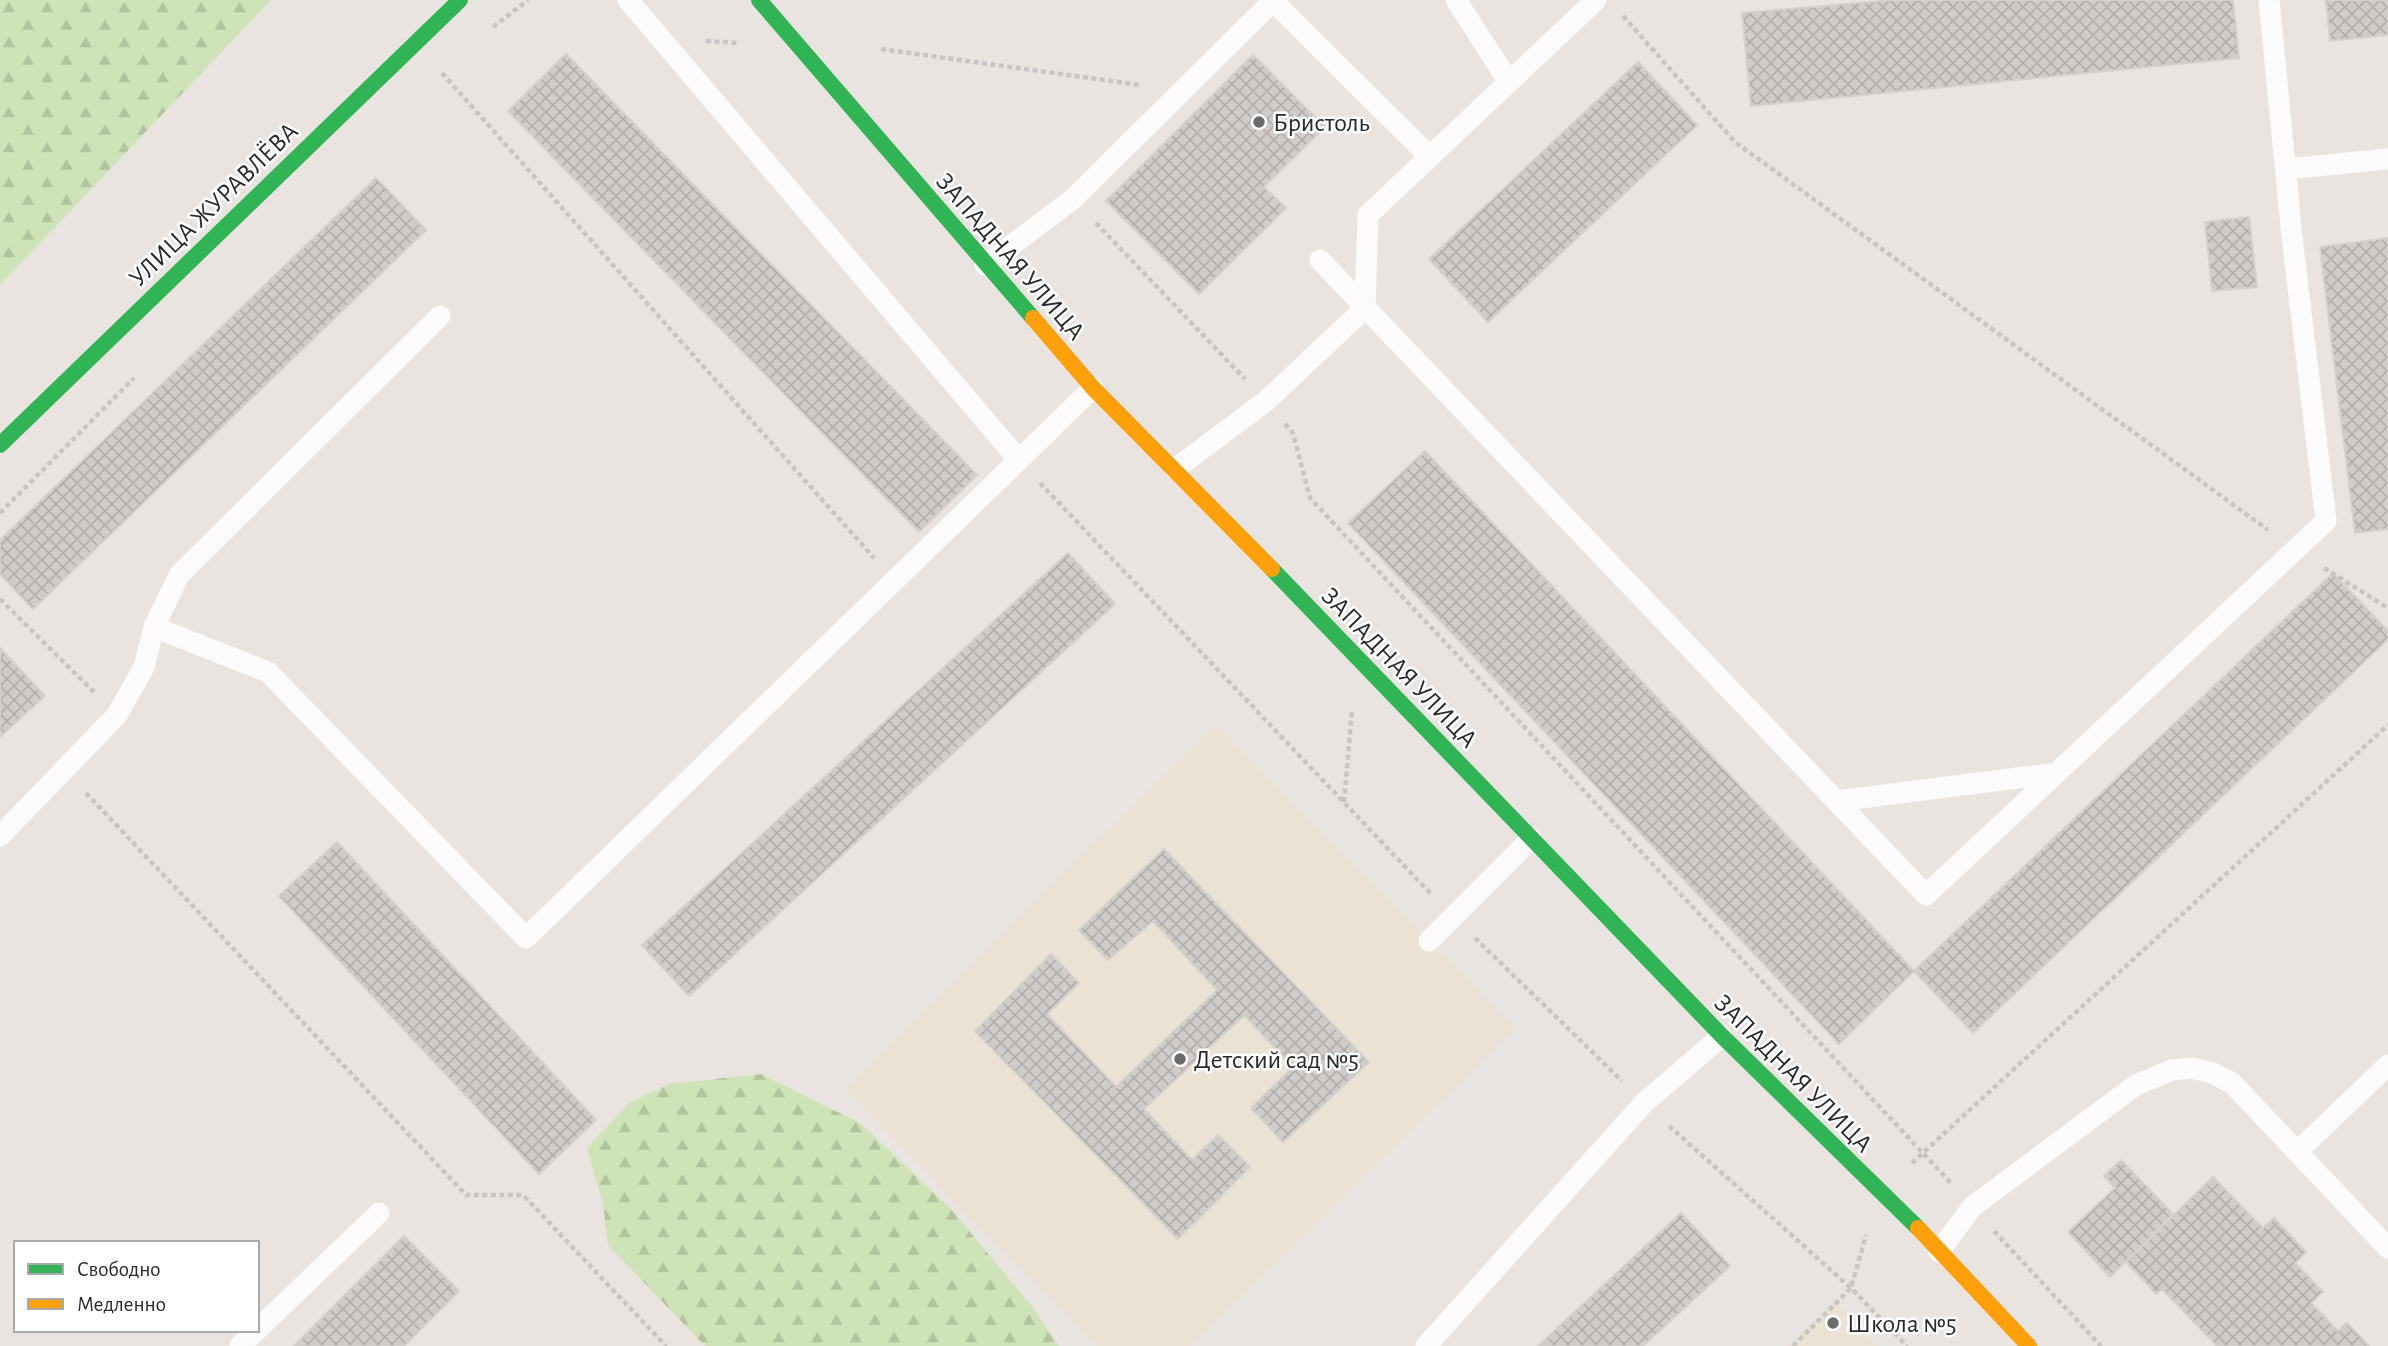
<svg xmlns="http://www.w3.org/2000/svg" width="2388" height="1346" viewBox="0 0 2388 1346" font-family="'Alegreya Sans',sans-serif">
<defs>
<pattern id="forest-firs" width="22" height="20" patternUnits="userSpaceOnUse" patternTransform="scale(1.75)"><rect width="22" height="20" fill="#cee4b8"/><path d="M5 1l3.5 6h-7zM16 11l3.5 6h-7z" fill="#b1c49e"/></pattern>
<pattern id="building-cross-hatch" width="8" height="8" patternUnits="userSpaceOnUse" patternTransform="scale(1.75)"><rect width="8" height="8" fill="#d0ccc9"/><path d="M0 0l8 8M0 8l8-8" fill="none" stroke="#b3afad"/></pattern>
</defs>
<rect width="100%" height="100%" fill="#e9e4e0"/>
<path fill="#ece2d4" d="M1216,724L1515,1028L1192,1346H1097L845,1089Z
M1835,1301L1877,1346H1787Z"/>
<path fill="url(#forest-firs)" d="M0,0H271L0,285Z
M761,1074L860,1123L949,1207L1031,1305L1059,1346H705L608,1245L603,1203L587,1148L629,1103L669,1084Z"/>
<path fill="url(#building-cross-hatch)" stroke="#d4d0cc" stroke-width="2" d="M1893,0H2233L2239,58L1751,106L1742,13Z
M2326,0H2388V35L2330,41Z
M566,54L977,475L919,532L508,111Z
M1253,55L1325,127L1264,187L1286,208L1199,294L1106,201Z
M1638,62L1697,125L1488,322L1429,259Z
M376,178L426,230L33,609L0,574V540Z
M2249,217L2257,287L2212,291L2205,222Z
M2388,238V529L2355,533L2320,247Z
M1425,451L1914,971L1839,1044L1348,523Z
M1068,553L1115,604L689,996L642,945Z
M2333,573L2388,631V639L1973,1033L1914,971Z
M0,648L45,696L0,737Z
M337,842L596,1120L539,1174L279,896Z
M1164,849L1369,1062L1283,1142L1251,1108L1293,1067L1244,1015L1144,1109L1192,1160L1218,1135L1250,1167L1178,1239L975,1031L1051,954L1079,983L1047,1014L1116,1087L1217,990L1153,921L1108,960L1079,930Z
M2121,1160L2173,1214L2110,1277L2068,1232L2115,1188L2104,1176Z
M2213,1177L2263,1228L2274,1218L2306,1252L2295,1263L2323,1292L2311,1303L2338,1331L2347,1323L2369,1346H2217L2162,1289L2156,1294L2126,1262Z
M1681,1213L1730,1266L1643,1346H1538Z
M404,1236L459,1291L404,1346H294Z"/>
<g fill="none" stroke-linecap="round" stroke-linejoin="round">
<path stroke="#c6c6c5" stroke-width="4.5" stroke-dasharray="5 3.5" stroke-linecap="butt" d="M1623,16L1735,142L2268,530
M493,27L528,0
M706,41L740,43
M881,49L1140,85
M442,73L874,558
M1096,223L1245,379
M1285,424L1293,433L1310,498L1951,1183
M1040,483L1432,895
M0,513L134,378
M2324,568L2388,608
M0,599L94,692
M86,793L466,1195H523L666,1346
M1344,802L1352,711
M1475,938L1622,1081
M1669,1126L1851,1288L1866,1235
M1912,1163L2388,725
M1994,1231L2101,1346
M1793,1346L1851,1288L1907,1346"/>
<path stroke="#fcfbfa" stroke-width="21" d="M628,0L1018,459
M1456,0L1509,82
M2286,169L2388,159
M1320,260L1926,895L2326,521L2292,237L2269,0
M985,265L1073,199L1273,1L1430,157
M1175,469L1265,402L1365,308L1368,215L1596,0
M154,627L268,672L526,938L1093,388
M1837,801L2057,773
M0,836L117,715L144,667L154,627L179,575L440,316
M1429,941L1531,839
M2298,1151L2388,1065
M1939,1252L1972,1207L2136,1085L2172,1070L2192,1068L2212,1073L2232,1083L2388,1248
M257,1330L379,1213
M240,1346L257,1330
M1426,1346L1644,1103L1722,1036"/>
<path stroke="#30b455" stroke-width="16" d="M759,0L1033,318
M0,445L460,0
M1272,569L1722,1036L1918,1228"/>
<path stroke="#ff9f0a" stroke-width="16" d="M1033,318L1093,388L1272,569
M1918,1228L2029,1346"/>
</g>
<g fill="#6d6b6a" stroke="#fff" stroke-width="2.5">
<circle cx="1259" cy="122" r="7"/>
<circle cx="1180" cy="1059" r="7"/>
<circle cx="1833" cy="1323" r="7"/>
</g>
<g text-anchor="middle" stroke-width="5" stroke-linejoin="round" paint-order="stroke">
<g font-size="26" fill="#2a2a2a" stroke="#fff" text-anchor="start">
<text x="1273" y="131">Бристоль</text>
<text x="1194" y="1068">Детский сад №5</text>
<text x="1847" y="1332">Школа №5</text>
</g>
<g font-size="26" fill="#2a2a2a" stroke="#fff">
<text transform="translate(213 204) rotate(-44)" y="9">УЛИЦА ЖУРАВЛЁВА</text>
<text transform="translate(1011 256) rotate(49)" y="9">ЗАПАДНАЯ УЛИЦА</text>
<text transform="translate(1400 667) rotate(46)" y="9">ЗАПАДНАЯ УЛИЦА</text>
<text transform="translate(1794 1073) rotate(45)" y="9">ЗАПАДНАЯ УЛИЦА</text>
</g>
</g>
<rect x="14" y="1241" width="245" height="91" fill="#ffffff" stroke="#aaaaaa" stroke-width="2"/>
<rect x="28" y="1264" width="35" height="10" fill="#30b455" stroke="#aaaaaa" stroke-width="2"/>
<text x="77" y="1276" font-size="21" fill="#2a2a2a">Свободно</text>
<rect x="28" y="1299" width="35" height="10" fill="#ff9f0a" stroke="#aaaaaa" stroke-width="2"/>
<text x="77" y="1311" font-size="21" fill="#2a2a2a">Медленно</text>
</svg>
